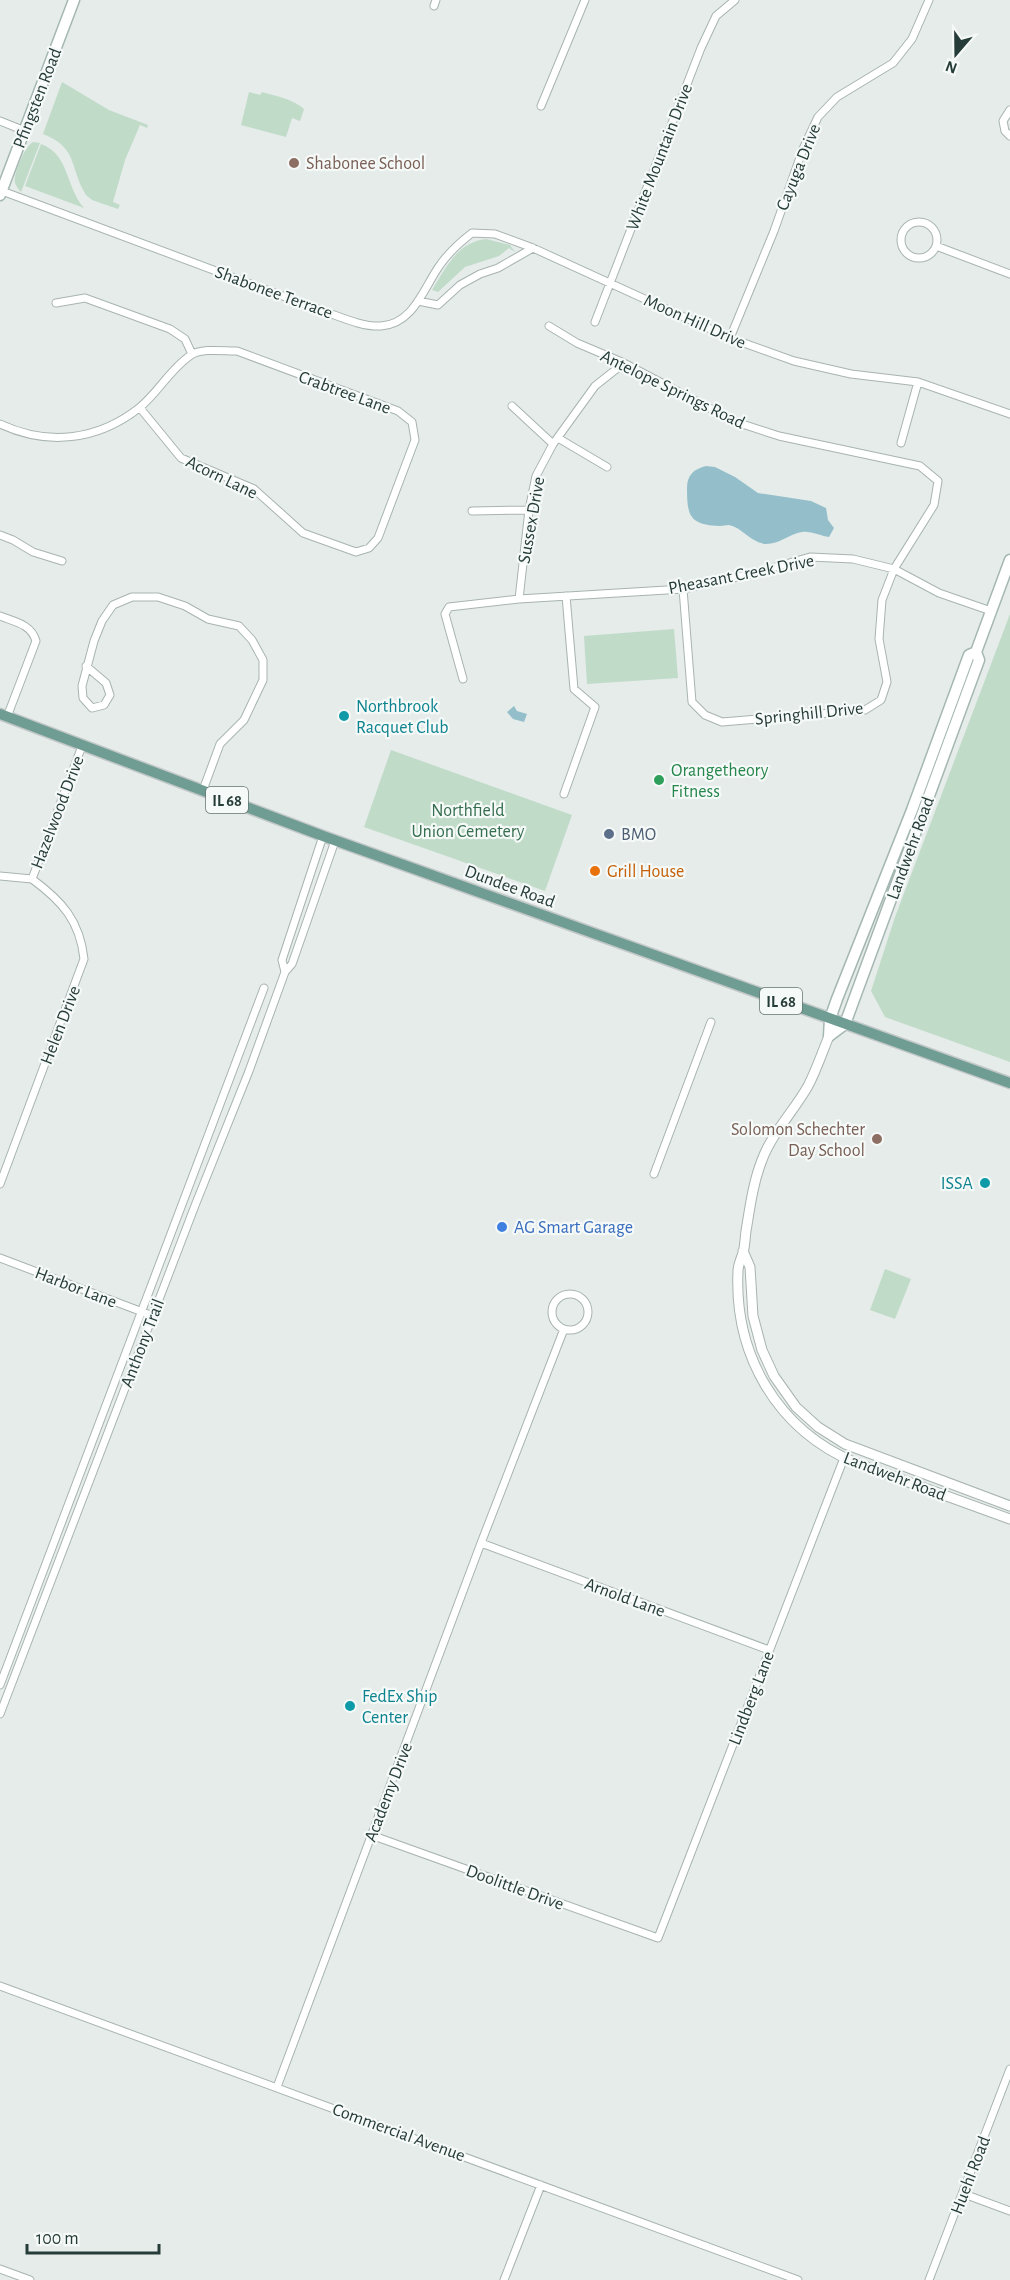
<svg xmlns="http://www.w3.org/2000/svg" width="1010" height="2280" viewBox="0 0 1010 2280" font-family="'Alegreya Sans',sans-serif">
<rect width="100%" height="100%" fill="#e5ecea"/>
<path fill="#c1dbc9" d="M62,82L109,110L148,125L147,128L140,125L125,160L113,202L120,205L118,209L92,200L86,195C69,168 79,148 43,134Z
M249,92L260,95L262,92C276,96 293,99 304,109L300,121L292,118L286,137L241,125Z
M33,142L40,143L21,192C19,190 16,186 15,183C13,174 25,146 33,142Z
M41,144C70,155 65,186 84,208L25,186Z
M486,239L510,245L515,252L509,248L499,256L465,267L438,292L432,290C446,268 457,242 486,239Z
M1010,614V1062L885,1017L871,991L895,917Z
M674,629L678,678L587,684L584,636Z
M391,750L572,815L545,891L364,827Z
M885,1269L911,1279L895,1319L870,1310Z"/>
<path fill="#94bfca" d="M706,466L715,467L735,477L758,493L811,501L826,508L828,520L834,528L829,537C820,536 812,531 802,532C789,534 780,544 766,544C751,543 743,528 729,525C726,525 723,526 720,526C689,525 687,515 687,488C687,475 694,469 706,466Z
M514,706L517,711L527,714L524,722L513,719L507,712Z"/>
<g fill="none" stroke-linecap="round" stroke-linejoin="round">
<defs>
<path id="minor" d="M434,6L436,0
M541,106L585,0
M1010,110L1003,121L1005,131L1010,136
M0,121L25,131
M2,191L323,311C341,317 362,327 381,326C414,324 424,287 440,265C449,252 459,243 472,233L495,234L533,248L730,338L794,361L851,374L918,382L1010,414
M901 240a18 18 0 1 1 36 0a18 18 0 1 1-36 0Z
M936,246L1010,274
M418,301L438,305L460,285L480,274L498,268L533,248
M56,303L85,298L170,329L185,339L192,354
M595,322L701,48L716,16L735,0
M549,326L577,343L624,363L736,422L779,436L920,466L938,481L934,505L894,569L882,600L879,639L887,682L881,700L865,710L722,722L705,715L692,702L683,589
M730,338L774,231L803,149L818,117L837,97L893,63L912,39L929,0
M512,406L553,444
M0,424C47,446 97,441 139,408C158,393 170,369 191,355C202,348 223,351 237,351L398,411L412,422L415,440L378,538L369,548L356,552L303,533L254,489L181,458L140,408
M558,438L607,467
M901,443L918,382
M472,511L529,510
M0,535L13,540L33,552L62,561
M519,599L529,510L536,476L553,444L595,386L624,363
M0,616C15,622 31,624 36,641L7,717
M86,666L106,683L110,695L104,705L92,708L83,698L82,686L94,641L102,621L113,605L132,597H158L185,606L208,619L239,626L252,640L263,660V680L244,720L220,744L203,790
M463,679L445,614L449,607L519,599L683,589L755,573L810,557L853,559L894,569L939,593L991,611
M564,794L595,707L574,689L566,596
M323,836L282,960L285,972L292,964L335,841
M0,876L32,879
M32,879L82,746
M654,1174L711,1022
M0,1184L84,959C80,921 62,901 32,879
M0,1258L153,1316
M552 1312a18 18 0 1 1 36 0a18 18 0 1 1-36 0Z
M481,1543L769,1650
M0,1685L264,988
M0,1714L196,1203L249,1071L285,972
M371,1835L658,1938L844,1458
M0,1986L798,2280
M277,2087L481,1543L564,1329
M964,2194L1010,2211
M0,2269L30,2280
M504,2280L541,2185
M929,2280L1010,2069"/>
<path id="tertiary" d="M829,1036C822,1053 816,1071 808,1086C794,1111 772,1133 762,1160C753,1183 750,1207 746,1231C745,1238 745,1246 743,1253C741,1259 738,1265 738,1271C734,1355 777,1430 856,1463L1010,1519
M743,1251L750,1267L753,1316L762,1350L774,1376L796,1407L818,1427L845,1444L1010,1506"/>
<path id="secondary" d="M0,195L74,0
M976,652L979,660L845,1024L829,1036L830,1019L837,999L912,810L969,655Z
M976,652L1010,560"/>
<path id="primary" d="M0,714L323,836L1010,1083"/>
</defs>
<use href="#minor" stroke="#a8b4b1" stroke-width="9"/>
<use href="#tertiary" stroke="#a8b4b1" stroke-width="11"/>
<use href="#secondary" stroke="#a5b7b2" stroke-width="13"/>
<use href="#primary" stroke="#c2c8c7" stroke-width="13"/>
<use href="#minor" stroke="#fff" stroke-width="7"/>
<use href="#tertiary" stroke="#fff" stroke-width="9"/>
<use href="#secondary" stroke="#fff" stroke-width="10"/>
<use href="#primary" stroke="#6f9c93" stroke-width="10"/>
</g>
<g fill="#8d6e63" stroke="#f5f9f7" stroke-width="2">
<circle cx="294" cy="163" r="6"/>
<circle cx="877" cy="1139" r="6"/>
</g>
<g fill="#0f9aa8" stroke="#f5f9f7" stroke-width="2">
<circle cx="344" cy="716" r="6"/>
<circle cx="985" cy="1183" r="6"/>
<circle cx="350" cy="1706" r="6"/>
</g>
<circle fill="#2e9e5b" stroke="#f5f9f7" stroke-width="2" cx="659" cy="780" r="6"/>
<circle fill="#5c6f8a" stroke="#f5f9f7" stroke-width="2" cx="609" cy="834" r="6"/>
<circle fill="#e8710a" stroke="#f5f9f7" stroke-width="2" cx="595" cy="871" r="6"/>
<circle fill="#3f7fe0" stroke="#f5f9f7" stroke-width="2" cx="502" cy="1227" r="6"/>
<g text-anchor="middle" stroke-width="4.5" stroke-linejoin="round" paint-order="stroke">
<g fill="#f5f9f7" stroke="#647571" stroke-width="1.5">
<rect x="206" y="787" width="42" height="26" rx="4.5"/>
<rect x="760" y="988" width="42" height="26" rx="4.5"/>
</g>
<g font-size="16" font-weight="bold" fill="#263c38">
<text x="227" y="806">IL 68</text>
<text x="781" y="1007">IL 68</text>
</g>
<g font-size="18" fill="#263c38" stroke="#f5f9f7">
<text transform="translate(37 98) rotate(-69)" y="6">Pfingsten Road</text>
<text transform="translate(659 157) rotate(-69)" y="6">White Mountain Drive</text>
<text transform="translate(798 167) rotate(-68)" y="6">Cayuga Drive</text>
<text transform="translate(274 292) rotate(20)" y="6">Shabonee Terrace</text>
<text transform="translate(695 321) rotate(24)" y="6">Moon Hill Drive</text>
<text transform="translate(673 389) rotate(26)" y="6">Antelope Springs Road</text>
<text transform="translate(345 392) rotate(20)" y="6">Crabtree Lane</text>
<text transform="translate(222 477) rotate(26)" y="6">Acorn Lane</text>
<text transform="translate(531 520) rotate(-80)" y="6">Sussex Drive</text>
<text transform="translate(741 574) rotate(-11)" y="6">Pheasant Creek Drive</text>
<text transform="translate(809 713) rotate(-6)" y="6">Springhill Drive</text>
<text transform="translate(57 812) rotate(-69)" y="6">Hazelwood Drive</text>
<text transform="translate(910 848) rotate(-70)" y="6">Landwehr Road</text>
<text transform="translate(510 886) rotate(20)" y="6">Dundee Road</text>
<text transform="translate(60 1025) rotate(-69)" y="6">Helen Drive</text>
<text transform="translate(76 1287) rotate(21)" y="6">Harbor Lane</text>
<text transform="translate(142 1343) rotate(-69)" y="6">Anthony Trail</text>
<text transform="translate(895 1476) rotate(21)" y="6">Landwehr Road</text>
<text transform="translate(625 1597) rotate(20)" y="6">Arnold Lane</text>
<text transform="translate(751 1698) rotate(-69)" y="6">Lindberg Lane</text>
<text transform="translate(388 1792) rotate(-69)" y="6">Academy Drive</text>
<text transform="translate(515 1887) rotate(20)" y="6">Doolittle Drive</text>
<text transform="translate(399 2132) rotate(20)" y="6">Commercial Avenue</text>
<text transform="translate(970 2175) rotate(-69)" y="6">Huehl Road</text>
</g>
<g font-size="18" fill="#785e54" stroke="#f5f9f7" text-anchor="start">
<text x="306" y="169">Shabonee School</text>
<text x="865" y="1135" text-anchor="end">Solomon Schechter<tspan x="865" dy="21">Day School</tspan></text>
</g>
<g font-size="18" fill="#0d838f" stroke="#f5f9f7" text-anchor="start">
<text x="356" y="712">Northbrook<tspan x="356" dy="21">Racquet Club</tspan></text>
<text x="973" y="1189" text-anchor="end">ISSA</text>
<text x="362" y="1702">FedEx Ship<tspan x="362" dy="21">Center</tspan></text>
</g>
<g font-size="18" fill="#27864d" stroke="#f5f9f7" text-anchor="start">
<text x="671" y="776">Orangetheory<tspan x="671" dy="21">Fitness</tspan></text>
</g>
<g font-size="18" fill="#356e4f" stroke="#f5f9f7">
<text x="468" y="816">Northfield<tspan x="468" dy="21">Union Cemetery</tspan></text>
</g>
<g font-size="18" fill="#4e5e75" stroke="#f5f9f7" text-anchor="start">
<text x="621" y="840">BMO</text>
</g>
<g font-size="18" fill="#c56008" stroke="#f5f9f7" text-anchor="start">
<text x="607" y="877">Grill House</text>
</g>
<g font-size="18" fill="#366cbe" stroke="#f5f9f7" text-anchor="start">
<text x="514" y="1233">AG Smart Garage</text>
</g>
</g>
<g transform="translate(956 54) rotate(200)" stroke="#f5f9f7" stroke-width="4.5" paint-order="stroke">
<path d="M0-4.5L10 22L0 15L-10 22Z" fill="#263c38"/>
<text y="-9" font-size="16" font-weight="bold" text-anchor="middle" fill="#263c38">N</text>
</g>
<path d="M27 2244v9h132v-9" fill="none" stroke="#263c38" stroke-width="3"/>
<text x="36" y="2244" font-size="18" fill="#263c38" stroke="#f5f9f7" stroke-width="4.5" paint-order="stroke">100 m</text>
</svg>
